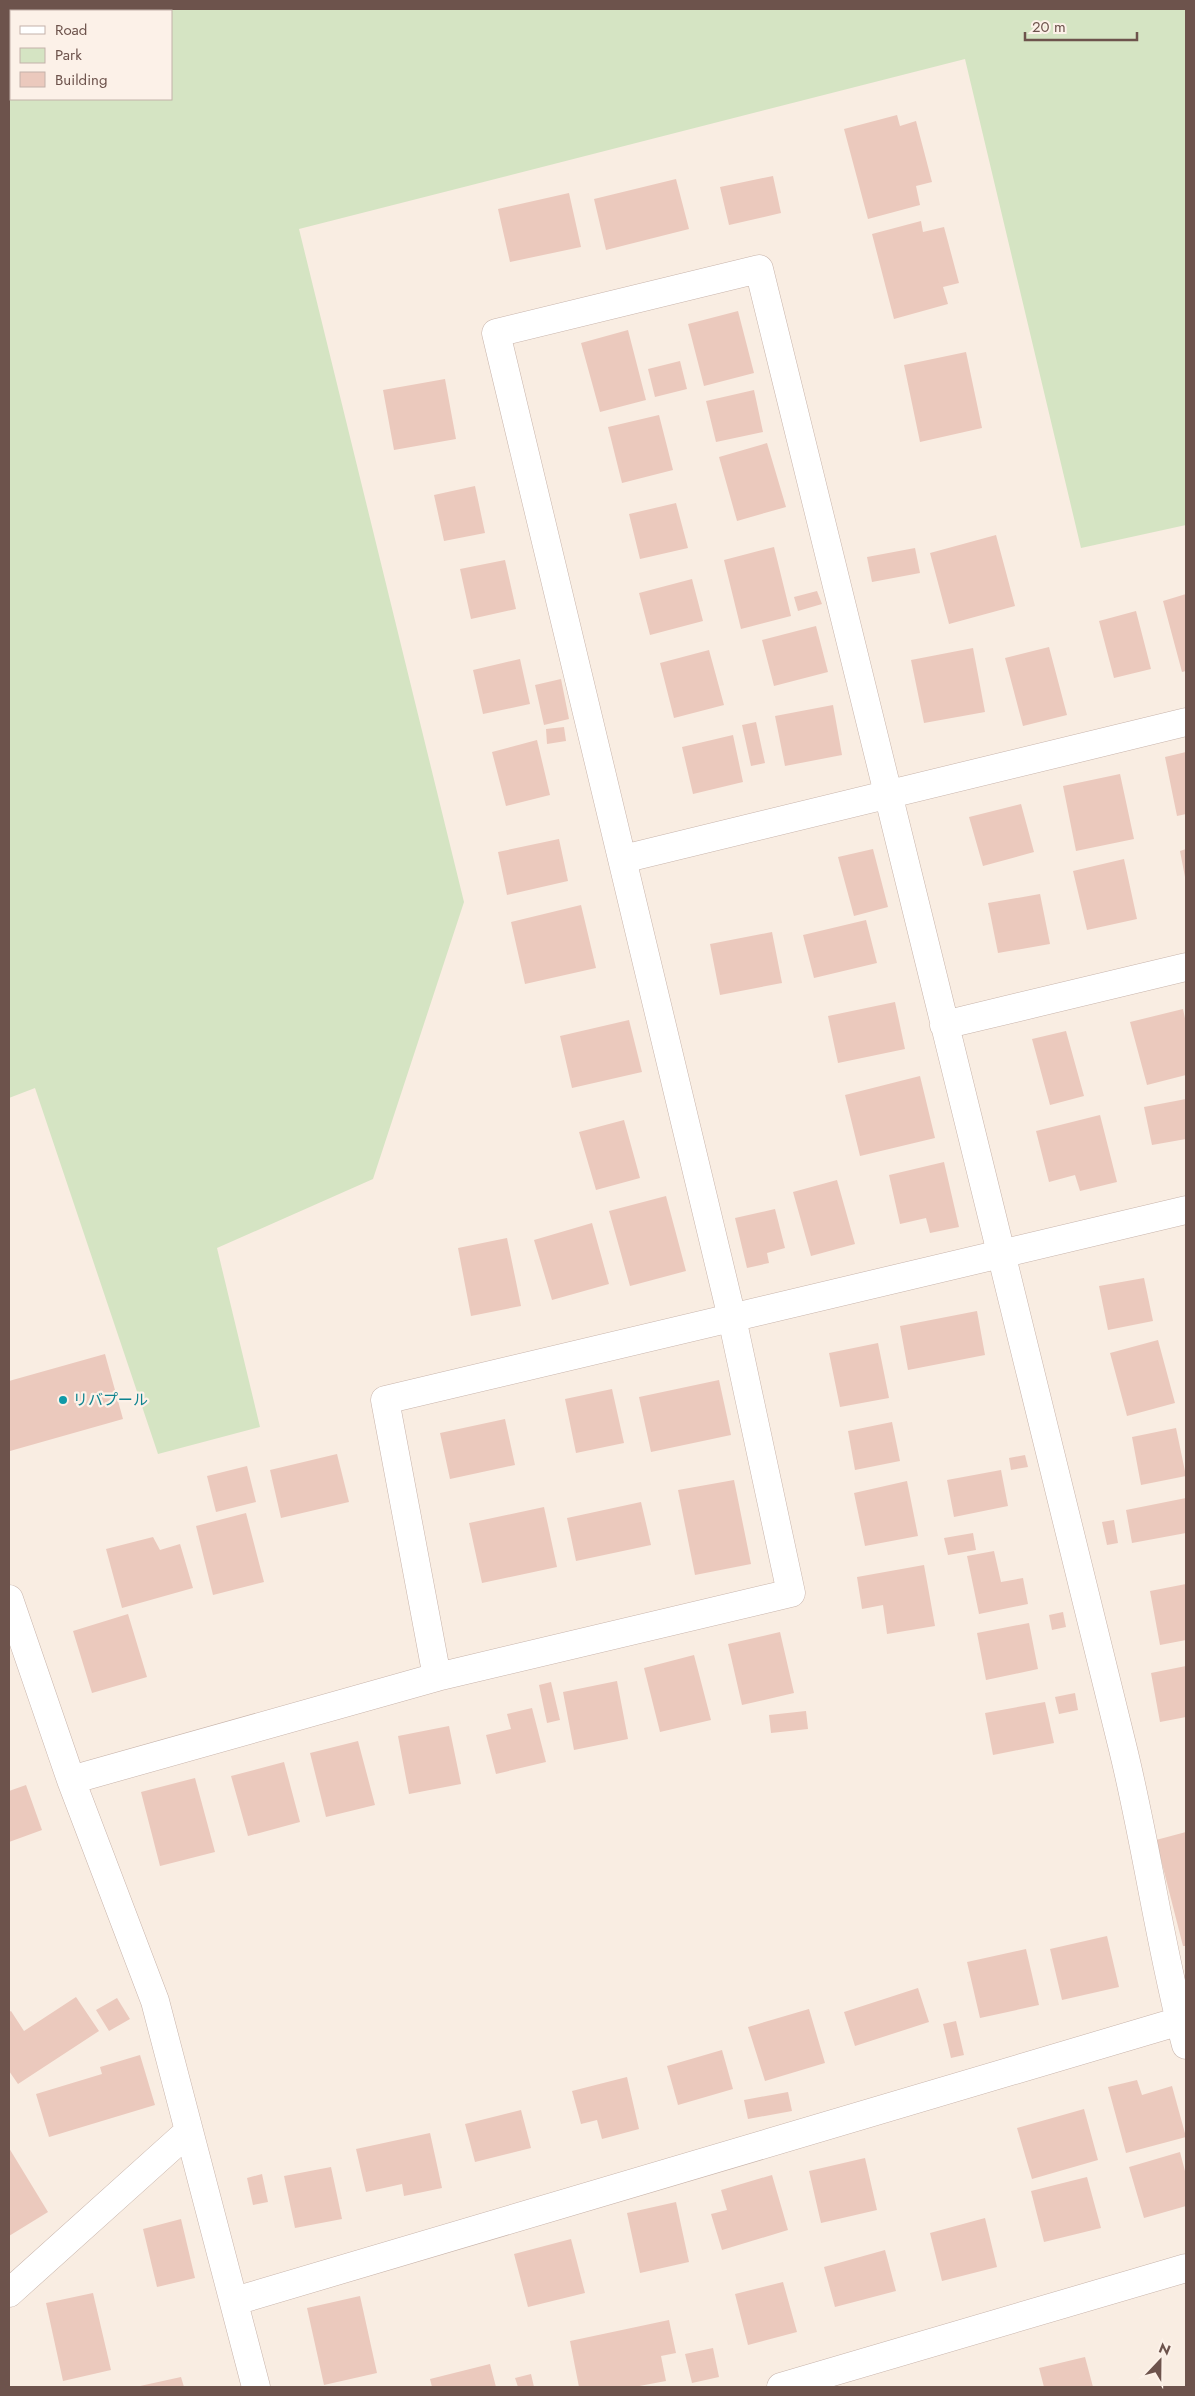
<svg xmlns="http://www.w3.org/2000/svg" width="1195" height="2396" viewBox="0 0 1195 2396" font-family="Jost,'Noto Sans JP',sans-serif">
<rect width="100%" height="100%" fill="#f9ede2"/>
<path fill="#d5e4c3" fill-rule="evenodd" d="M9,9H1186V525L1081,548L965,59L299,229L464,902L373,1179L217,1248L260,1427L158,1454L35,1088L9,1098ZM11,11H171V99H11Z"/>
<path fill="#ebc9bd" d="M897,115L900,126L916,121L932,182L916,186L920,205L868,219L844,129Z
M773,176L781,213L729,225L720,187Z
M676,179L689,229L606,250L594,199Z
M569,193L581,247L510,262L498,209Z
M921,221L923,232L944,227L959,283L943,287L948,304L894,319L872,234Z
M738,311L754,373L704,386L688,324Z
M628,330L646,400L600,412L581,343Z
M966,352L982,428L920,442L904,365Z
M680,361L687,389L655,397L648,369Z
M445,379L456,439L394,450L383,390Z
M754,390L763,432L716,442L706,401Z
M659,415L673,470L622,483L608,427Z
M767,443L786,507L737,521L719,457Z
M475,486L485,533L444,541L434,495Z
M676,503L688,548L640,559L629,514Z
M996,535L1015,606L949,624L930,553Z
M774,547L791,616L741,629L724,560Z
M915,548L920,573L872,582L867,557Z
M505,560L516,609L471,619L460,569Z
M692,579L703,621L650,635L639,593Z
M817,591L822,604L798,611L794,597Z
M1186,594V671L1182,672L1163,601Z
M1136,611L1151,669L1114,678L1099,621Z
M816,626L828,672L774,686L762,640Z
M1049,647L1067,715L1023,726L1005,658Z
M973,648L985,712L924,723L911,660Z
M709,650L724,705L674,718L660,663Z
M520,659L530,704L483,714L473,670Z
M561,679L569,719L544,725L535,685Z
M833,705L842,755L785,766L775,716Z
M756,722L765,763L751,766L742,725Z
M564,727L566,741L547,744L546,729Z
M733,735L743,782L693,794L682,747Z
M537,740L550,795L506,806L492,752Z
M1186,752V814L1177,816L1165,757Z
M1120,774L1134,839L1076,851L1063,786Z
M1021,804L1034,852L983,866L969,817Z
M559,839L568,881L507,895L498,852Z
M873,849L888,907L854,916L838,857Z
M1186,849V877H1185L1180,851Z
M1124,859L1137,919L1087,930L1073,871Z
M1040,894L1050,944L998,953L988,903Z
M581,905L596,968L525,984L511,922Z
M866,920L877,963L814,978L803,935Z
M772,932L782,983L720,995L710,944Z
M895,1002L905,1049L838,1063L828,1016Z
M1183,1009L1186,1023V1075L1147,1085L1130,1022Z
M629,1020L642,1072L572,1088L560,1036Z
M1066,1031L1084,1096L1050,1105L1032,1039Z
M920,1076L935,1138L860,1156L845,1095Z
M1186,1099V1139L1152,1145L1144,1107Z
M1100,1115L1117,1182L1080,1191L1075,1175L1049,1182L1036,1131Z
M624,1120L640,1178L596,1190L579,1132Z
M944,1162L959,1227L930,1233L926,1218L900,1224L889,1175Z
M837,1180L855,1244L811,1256L793,1192Z
M666,1196L686,1271L630,1286L609,1211Z
M775,1209L785,1248L767,1253L769,1263L747,1268L735,1218Z
M592,1223L609,1284L552,1300L534,1240Z
M507,1238L521,1306L471,1316L458,1248Z
M1144,1278L1153,1321L1108,1330L1099,1286Z
M977,1311L985,1355L908,1370L900,1326Z
M1158,1340L1175,1403L1127,1416L1110,1353Z
M878,1343L889,1398L840,1407L829,1353Z
M105,1354L123,1419L10,1451L9,1381Z
M719,1380L731,1435L651,1452L639,1397Z
M612,1389L624,1443L576,1453L565,1399Z
M505,1419L515,1465L450,1479L440,1433Z
M892,1422L900,1461L855,1470L848,1431Z
M1176,1428L1186,1476L1141,1485L1132,1437Z
M337,1454L349,1502L281,1518L270,1470Z
M1025,1455L1028,1467L1011,1470L1009,1458Z
M247,1466L256,1502L216,1512L207,1476Z
M1001,1470L1008,1506L954,1517L947,1480Z
M734,1480L751,1564L695,1575L678,1490Z
M907,1481L918,1536L865,1546L854,1493Z
M1186,1498V1533L1132,1543L1126,1510Z
M641,1502L651,1545L576,1561L567,1518Z
M544,1507L557,1567L482,1583L469,1523Z
M246,1513L264,1582L213,1595L196,1526Z
M1114,1520L1118,1543L1107,1545L1102,1522Z
M973,1533L976,1550L948,1555L944,1538Z
M153,1537L160,1550L180,1544L193,1588L122,1608L106,1549Z
M994,1551L1001,1582L1023,1578L1028,1604L979,1614L967,1556Z
M924,1565L935,1626L887,1634L883,1605L862,1609L857,1577Z
M1186,1584V1640L1160,1645L1150,1591Z
M1063,1612L1066,1627L1052,1630L1049,1615Z
M128,1614L147,1677L92,1693L73,1631Z
M1029,1623L1038,1669L986,1680L977,1633Z
M780,1632L794,1693L742,1705L728,1644Z
M694,1655L711,1720L660,1732L644,1668Z
M1186,1666V1717L1160,1722L1151,1673Z
M617,1681L628,1739L574,1750L563,1692Z
M551,1682L560,1720L547,1723L539,1685Z
M1075,1693L1078,1710L1059,1714L1055,1697Z
M1045,1702L1054,1743L993,1755L985,1713Z
M532,1708L546,1762L496,1774L486,1735L511,1729L507,1714Z
M806,1711L808,1729L771,1733L769,1715Z
M449,1726L461,1784L409,1794L398,1736Z
M358,1741L375,1805L326,1817L310,1753Z
M284,1762L300,1822L248,1836L231,1776Z
M195,1778L215,1852L160,1866L141,1792Z
M26,1785L42,1830L9,1842V1791Z
M1186,1832V1946H1183L1156,1840Z
M1107,1936L1119,1987L1062,2000L1050,1949Z
M1026,1949L1039,2005L980,2018L967,1962Z
M918,1988L929,2022L855,2046L844,2012Z
M76,1997L99,2031L18,2084L9,2071V2012L11,2011L24,2031Z
M117,1998L130,2019L109,2031L96,2010Z
M809,2009L825,2063L765,2081L748,2027Z
M956,2021L964,2055L951,2058L943,2024Z
M722,2050L733,2089L678,2105L667,2066Z
M140,2055L155,2105L49,2137L36,2094L102,2074L100,2067Z
M627,2077L639,2129L602,2139L597,2120L581,2124L572,2091Z
M1137,2080L1142,2095L1172,2086L1186,2137L1126,2153L1108,2087Z
M788,2092L792,2111L748,2119L744,2100Z
M1084,2109L1098,2160L1032,2179L1017,2128Z
M521,2110L531,2148L475,2162L465,2124Z
M430,2133L442,2188L404,2196L402,2184L366,2192L356,2149Z
M9,2148L48,2212L9,2236Z
M1180,2152L1186,2175V2206L1144,2218L1129,2167Z
M865,2158L877,2210L821,2223L809,2171Z
M331,2167L342,2219L295,2228L284,2176Z
M262,2174L268,2202L253,2205L247,2178Z
M772,2175L788,2230L722,2250L711,2214L727,2210L721,2190Z
M1087,2177L1101,2228L1044,2242L1031,2191Z
M676,2202L689,2262L640,2273L627,2213Z
M985,2218L997,2267L942,2281L930,2233Z
M181,2219L195,2278L157,2287L143,2229Z
M571,2239L585,2293L528,2307L514,2254Z
M885,2250L896,2291L835,2307L824,2267Z
M783,2282L797,2332L748,2345L735,2294Z
M93,2293L111,2370L63,2381L46,2303Z
M360,2296L377,2373L324,2385L307,2308Z
M669,2320L676,2353L661,2356L666,2381L634,2387H579L570,2341Z
M713,2348L719,2377L692,2383L685,2354Z
M1085,2357L1093,2387H1044L1039,2368Z
M490,2364L496,2387H432L430,2379Z
M531,2374L534,2387H518L515,2378Z
M181,2377L184,2387H141L140,2386Z"/>
<g fill="none" stroke-linecap="round" stroke-linejoin="round">
<defs>
<path id="street" d="M623,859L1186,722
M944,1025L1186,967
M9,1599L71,1780L155,2001L256,2387
M437,1677L385,1400L1186,1210
M71,1780L437,1677L791,1593L732,1318L496,333L759,269C882,762 1000,1256 1123,1749C1147,1847 1160,1947 1186,2045
M9,2293L188,2132
M235,2301L1180,2021
M781,2387L1186,2268"/>
</defs>
<use href="#street" stroke="#c8b4ab" stroke-width="29"/>
<use href="#street" stroke="#fff" stroke-width="28"/>
</g>
<circle fill="#0f9aa8" stroke="#fcf1e8" stroke-width="2" cx="63" cy="1400" r="5"/>
<g text-anchor="middle" stroke-width="4.5" stroke-linejoin="round" paint-order="stroke">
<g font-size="15" fill="#0d838f" stroke="#fcf1e8" text-anchor="start">
<text x="73" y="1405">リバプール</text>
</g>
</g>
<rect width="1195" height="2396" fill="none" stroke="#6d534c" stroke-width="20"/>
<rect x="10" y="10" width="162" height="90" fill="#fcf1e8" stroke="#c3b2aa"/>
<rect x="20" y="26" width="25" height="8" fill="#ffffff" stroke="#c3b2aa"/>
<text x="55" y="35" font-size="15" fill="#6d534c">Road</text>
<rect x="20" y="48" width="25" height="15" fill="#d5e4c3" stroke="#c3b2aa"/>
<text x="55" y="60" font-size="15" fill="#6d534c">Park</text>
<rect x="20" y="72" width="25" height="15" fill="#ebc9bd" stroke="#c3b2aa"/>
<text x="55" y="85" font-size="15" fill="#6d534c">Building</text>
<g transform="translate(1160 2361) rotate(22)" stroke="#fcf1e8" stroke-width="4" paint-order="stroke">
<path d="M0-4L9 19L0 12L-9 19Z" fill="#6d534c"/>
<text y="-8" font-size="14" font-weight="bold" text-anchor="middle" fill="#6d534c">N</text>
</g>
<path d="M1025 32v8h112v-8" fill="none" stroke="#6d534c" stroke-width="2.5"/>
<text x="1032" y="32" font-size="15" fill="#6d534c" stroke="#fcf1e8" stroke-width="4" paint-order="stroke">20 m</text>
</svg>
